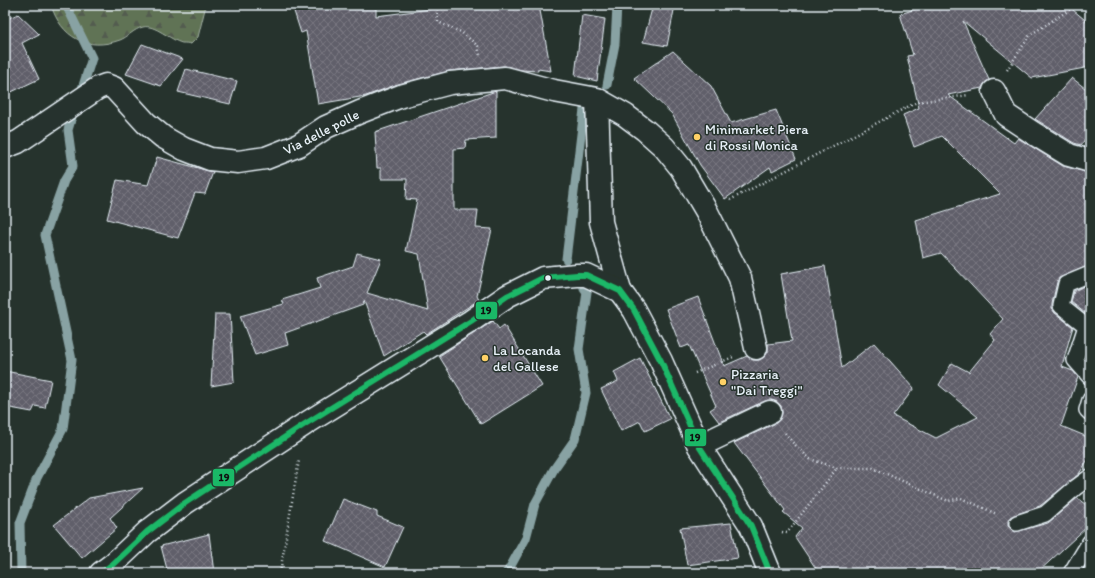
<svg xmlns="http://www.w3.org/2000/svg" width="1095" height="578" viewBox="0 0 1095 578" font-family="Itim,sans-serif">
<defs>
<pattern id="forest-firs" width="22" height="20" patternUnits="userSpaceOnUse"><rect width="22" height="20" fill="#617355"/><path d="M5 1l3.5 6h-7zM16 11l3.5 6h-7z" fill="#525b4f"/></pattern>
<pattern id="building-cross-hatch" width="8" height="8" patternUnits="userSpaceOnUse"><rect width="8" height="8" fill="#615e6a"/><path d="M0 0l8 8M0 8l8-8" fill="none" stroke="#787680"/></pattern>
</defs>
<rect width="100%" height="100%" fill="#26332d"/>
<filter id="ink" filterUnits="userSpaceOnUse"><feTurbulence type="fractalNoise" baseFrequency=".025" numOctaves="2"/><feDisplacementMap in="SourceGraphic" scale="8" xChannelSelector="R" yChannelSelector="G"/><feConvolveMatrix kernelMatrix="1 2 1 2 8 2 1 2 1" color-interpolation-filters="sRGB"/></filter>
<g filter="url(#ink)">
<path fill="url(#forest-firs)" stroke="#a4b2a6" d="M51,5H206L198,37L191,44C188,43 185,43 182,43C170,40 155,24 143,27C134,29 128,37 120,40C87,52 61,37 51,5Z"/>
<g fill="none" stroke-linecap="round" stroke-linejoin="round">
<path stroke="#88a2a3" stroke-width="9" d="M66,5L92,58L80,95
M607,85L615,44L617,5
M566,259L584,109
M21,573L20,523L37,478L63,429L72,360L45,235L64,181L73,166L68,130L75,107
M506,573L508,571L526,538L535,504L554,469L575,439L586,393L579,349L587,292L584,288"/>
</g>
<path fill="url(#building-cross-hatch)" stroke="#e8f1f8" d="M292,5H376V16L439,8V5H539L551,71L538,69V71L522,70L504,66L449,71L398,84L366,96L318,104L306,31L301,33Z
M653,5H675L667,46L643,42Z
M928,5H1067L1090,24V67L1032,78L963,21L989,80L984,84L982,88L948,95L1014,143L1018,138L1063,166L1090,173V263L1088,266L1059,278L1057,282L1052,304V309L1055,313L1073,327L1069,340L1062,367L1073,371L1078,377L1061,426L1090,438V456L1079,474L1040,506L1014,515L1010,517L1008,521V525L1011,529L1015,532L1048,523L1077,498L1090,508V524L1037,573H819L795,537L802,528L783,512L785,510L734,443L776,423L780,419L782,413L781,406L777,402L771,400L765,401L719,422L710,410L716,406L689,345L681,348L666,309L698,297L724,366L747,356L753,360H759L764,357L768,352V344L792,341L781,274L825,266L842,368L874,343L914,388L893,416L936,438L978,417L939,385L952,363L969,372L995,340L990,334L1003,319L941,253L923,258L916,220L1000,194L942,136L914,147L903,115L919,108L907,56L913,55L900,14Z
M5,9L9,18L18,14L39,34L22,43L39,79L5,95Z
M582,15L605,19L597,81L575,76Z
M142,44L183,59L161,86L126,74Z
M673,51L711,86L731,123L776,110L796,159L772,171L770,167L725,199L700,165L672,114L634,78Z
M186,69L237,81L230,104L178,92Z
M1072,78L1090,92V133L1081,145L1074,143L1035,119Z
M496,91V138L466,140L465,148L454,149V210H478L476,228L492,229L477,296L479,300L426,334L423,331L384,356L364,301L363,305L285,333L288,345L255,355L240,316L284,304L282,300L320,288L317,278L353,266L357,253L381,259L367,293L428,311L419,254L406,251L417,200L406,199L407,179H381V168H377L375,132Z
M157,157L213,172L205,194L195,193L178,238L107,219L117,180L148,185Z
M1084,286L1090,290V317L1071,302L1074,291Z
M215,314H230L234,382L211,386Z
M493,321L499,329L504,325L542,386L481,424L439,356Z
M640,358L670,419L645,431L640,421L621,431L601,389L618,381L614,372Z
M5,371L51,380L45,408L35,406L32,412L5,407Z
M143,488L110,518L117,528L82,558L54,525L89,498Z
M343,499L377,512V516L403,527L385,567L325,541Z
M731,523L738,558L687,565L680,528Z
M209,534L214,573H168L161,546Z"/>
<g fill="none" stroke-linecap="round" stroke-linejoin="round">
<defs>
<path id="lane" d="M1090,274L1066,284L1061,306L1086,326L1075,360L1090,377
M1090,400L1087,410L1090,413
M1017,523L1045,514L1075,488L1090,477
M1071,573L1090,542"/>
<path id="street" d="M994,91L1006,115L1033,133L1069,155L1090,161
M597,99L601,222L620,291
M5,147L18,142L98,88L106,85L114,88L146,123L163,137L184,149L210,159L238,162L266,158L299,145L326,127L360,112L401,96L450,83L505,78L554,91L597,99L625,115L645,130L664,147L681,168L707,212L740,278L756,348
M699,446L770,412"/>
<path id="secondary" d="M101,573L113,564L147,532L185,503L305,424L471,321L507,296L543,278L577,275H586L620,291L634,310L661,361L699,446L751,526L770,573"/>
</defs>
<use href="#lane" stroke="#e8f1f8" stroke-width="18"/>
<use href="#street" stroke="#e8f1f8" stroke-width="25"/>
<use href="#secondary" stroke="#e8f1f8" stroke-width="25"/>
<path stroke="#e8f1f8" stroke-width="2.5" stroke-dasharray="1 3" stroke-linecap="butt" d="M437,5L438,22L461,32L478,46L480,55
M1087,5L1090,8
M1007,70L1030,35L1077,5
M730,200L917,102L969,95
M695,373L733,357
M760,374L763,387
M785,433L793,443L810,459L837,468H873L948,501L961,498L997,514
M782,532L787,533L837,468
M280,573L299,460"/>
<use href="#lane" stroke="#26332d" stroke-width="15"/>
<use href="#street" stroke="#26332d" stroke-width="22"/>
<use href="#secondary" stroke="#26332d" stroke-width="22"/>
<defs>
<path id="bus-1" d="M101,573L113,564L147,532L185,503L305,424L471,321L507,296L543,278L577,275H586L620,291L634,310L661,361L699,446L751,526L770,573"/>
</defs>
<use href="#bus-1" stroke="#26332d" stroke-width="9"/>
<use href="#bus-1" stroke="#1ab867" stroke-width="6"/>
</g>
</g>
<g fill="#ffd166" stroke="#26332d" stroke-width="1.5">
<circle cx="697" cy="137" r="4"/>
<circle cx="485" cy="358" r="4"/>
<circle cx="723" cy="382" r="4"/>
</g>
<circle fill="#e8f1f8" stroke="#26332d" stroke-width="1.5" cx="548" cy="278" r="3.5"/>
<g text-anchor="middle" stroke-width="3" stroke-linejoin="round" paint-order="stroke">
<g font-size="14" fill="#e8f1f8" stroke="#26332d" text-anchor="start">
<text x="705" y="134">Minimarket Piera<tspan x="705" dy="16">di Rossi Monica</tspan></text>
<text x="493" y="355">La Locanda<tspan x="493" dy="16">del Gallese</tspan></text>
<text x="731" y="379">Pizzaria<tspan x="731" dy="16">"Dai Treggi"</tspan></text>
</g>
<g font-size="14" fill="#e8f1f8" stroke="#26332d">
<text transform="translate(321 132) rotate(-27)" y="5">Via delle polle</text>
</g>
</g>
<g stroke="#26332d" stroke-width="1.5">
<rect x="475" y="301" width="23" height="19" rx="4" fill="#1ab867"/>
<rect x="684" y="428" width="23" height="19" rx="4" fill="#1ab867"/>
<rect x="212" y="468" width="23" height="19" rx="4" fill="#1ab867"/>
</g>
<g font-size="11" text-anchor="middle" font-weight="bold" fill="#111">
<text x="486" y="314">19</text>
<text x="695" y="441">19</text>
<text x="224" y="481">19</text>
</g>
<rect width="1095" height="578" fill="none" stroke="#26332d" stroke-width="20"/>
<rect x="10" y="10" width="1075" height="558" fill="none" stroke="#e8f1f8" stroke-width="1.5" filter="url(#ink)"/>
</svg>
